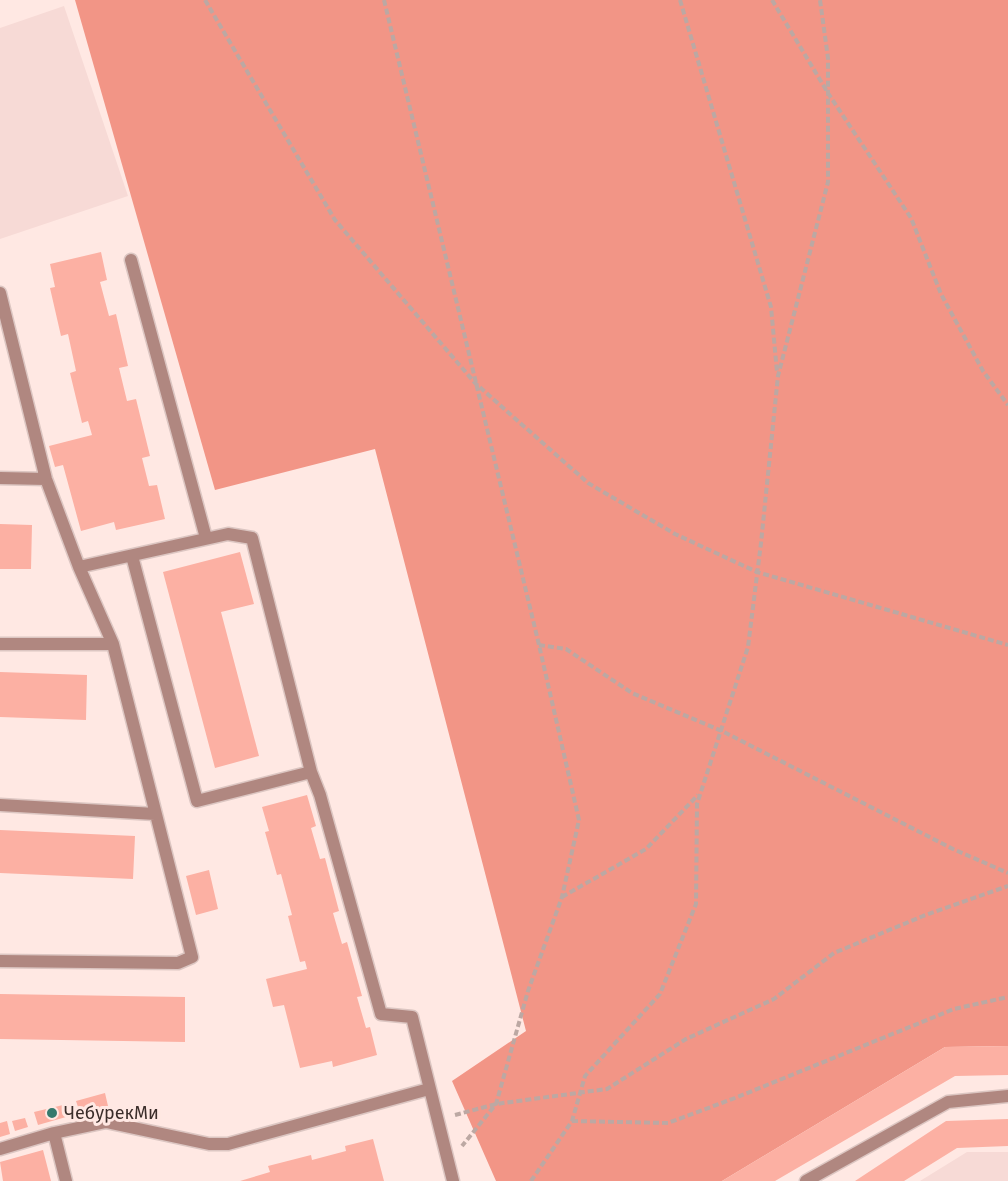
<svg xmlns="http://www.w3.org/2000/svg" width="1008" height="1181" viewBox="0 0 1008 1181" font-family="'Fira Sans',sans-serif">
<rect width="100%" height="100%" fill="#ffe8e3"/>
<path fill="#f7dad6" d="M64,6L128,196L0,239V28Z
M967,1152H1008V1181H920Z"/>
<path fill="#f29586" d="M75,0H1008V1046L945,1047L722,1181H496L452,1081L526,1031L375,449L215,490Z"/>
<path fill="#fcb0a3" d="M101,252L107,280L100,282L109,316L116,314L128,366L119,368L127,401L136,399L150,456L142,458L149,486L157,485L165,519L116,530L114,522L81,531L63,465L55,467L49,446L92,435L88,421L82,423L70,373L76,371L68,334L61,336L50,288L55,287L50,264Z
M0,524L32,525L31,569H0Z
M240,552L254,604L221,612L259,756L215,768L163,572Z
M0,672L87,675L86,720L0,717Z
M307,795L316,826L311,828L320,859L325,858L339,911L333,913L342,944L347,942L362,996L357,997L366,1028L370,1027L377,1055L333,1067L332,1061L300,1068L284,1005L273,1007L266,979L307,969L305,961L300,962L288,916L292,915L281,874L277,875L265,832L269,831L262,807Z
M0,830L135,836L133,879L0,873Z
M209,870L218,909L196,915L186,876Z
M0,994L185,997V1042L0,1039Z
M1008,1046V1075L955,1076L775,1181H722L945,1047Z
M105,1093L108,1106L80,1113L76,1101Z
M63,1105L66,1117L38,1125L34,1112Z
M25,1118L28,1127L15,1131L12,1121Z
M1008,1119V1146L957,1148L904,1181H855L946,1121Z
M7,1121L10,1134L0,1137V1123Z
M373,1139L384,1181H240L270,1172L268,1166L311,1155L312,1160L346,1151L345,1146Z
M43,1150L51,1181H3L0,1162Z"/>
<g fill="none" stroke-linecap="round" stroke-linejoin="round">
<defs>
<path id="lane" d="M131,260L206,538
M0,293L46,479L79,567L113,644L192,957L178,963L0,961
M0,478L46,479
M132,556L197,801L311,772
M79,567L228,534L252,538L311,772L320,795L381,1014L412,1017L453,1181
M0,644H113
M0,805L155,814
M54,1133L66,1181
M0,1149L54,1133L106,1122L209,1144H228L429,1089
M806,1181L948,1102L1008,1096"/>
</defs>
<use href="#lane" stroke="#dcc6c2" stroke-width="15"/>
<path stroke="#bca8a3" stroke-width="4" stroke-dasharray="6 3" stroke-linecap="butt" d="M205,0L335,220L475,383L588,483L675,534L757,572L1008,645
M384,0L539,645L579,820L562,897L528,991L496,1104L462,1146
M680,0L771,307L777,372
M772,0L828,93L911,218L941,294L983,371L1008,405
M539,645L566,649L632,693L722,731L953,849L1008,873
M562,897L646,849L698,795
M455,1115L496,1104L607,1089L686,1039L774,999L834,953L923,916L1008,886
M572,1121L668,1123L735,1098L954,1009L1008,997
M531,1181L572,1121L585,1076L660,994L696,904L697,804L748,647L761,543L778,376L828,182V58L820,0"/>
<use href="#lane" stroke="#b08780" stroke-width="12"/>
</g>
<circle fill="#35796d" stroke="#ffe8e3" stroke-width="2" cx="52" cy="1113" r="6"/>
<g text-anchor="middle" stroke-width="6" stroke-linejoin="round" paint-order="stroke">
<g font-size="18" fill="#3b2d2a" stroke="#ffe8e3" text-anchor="start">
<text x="64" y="1119">ЧебурекМи</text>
</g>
</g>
</svg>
